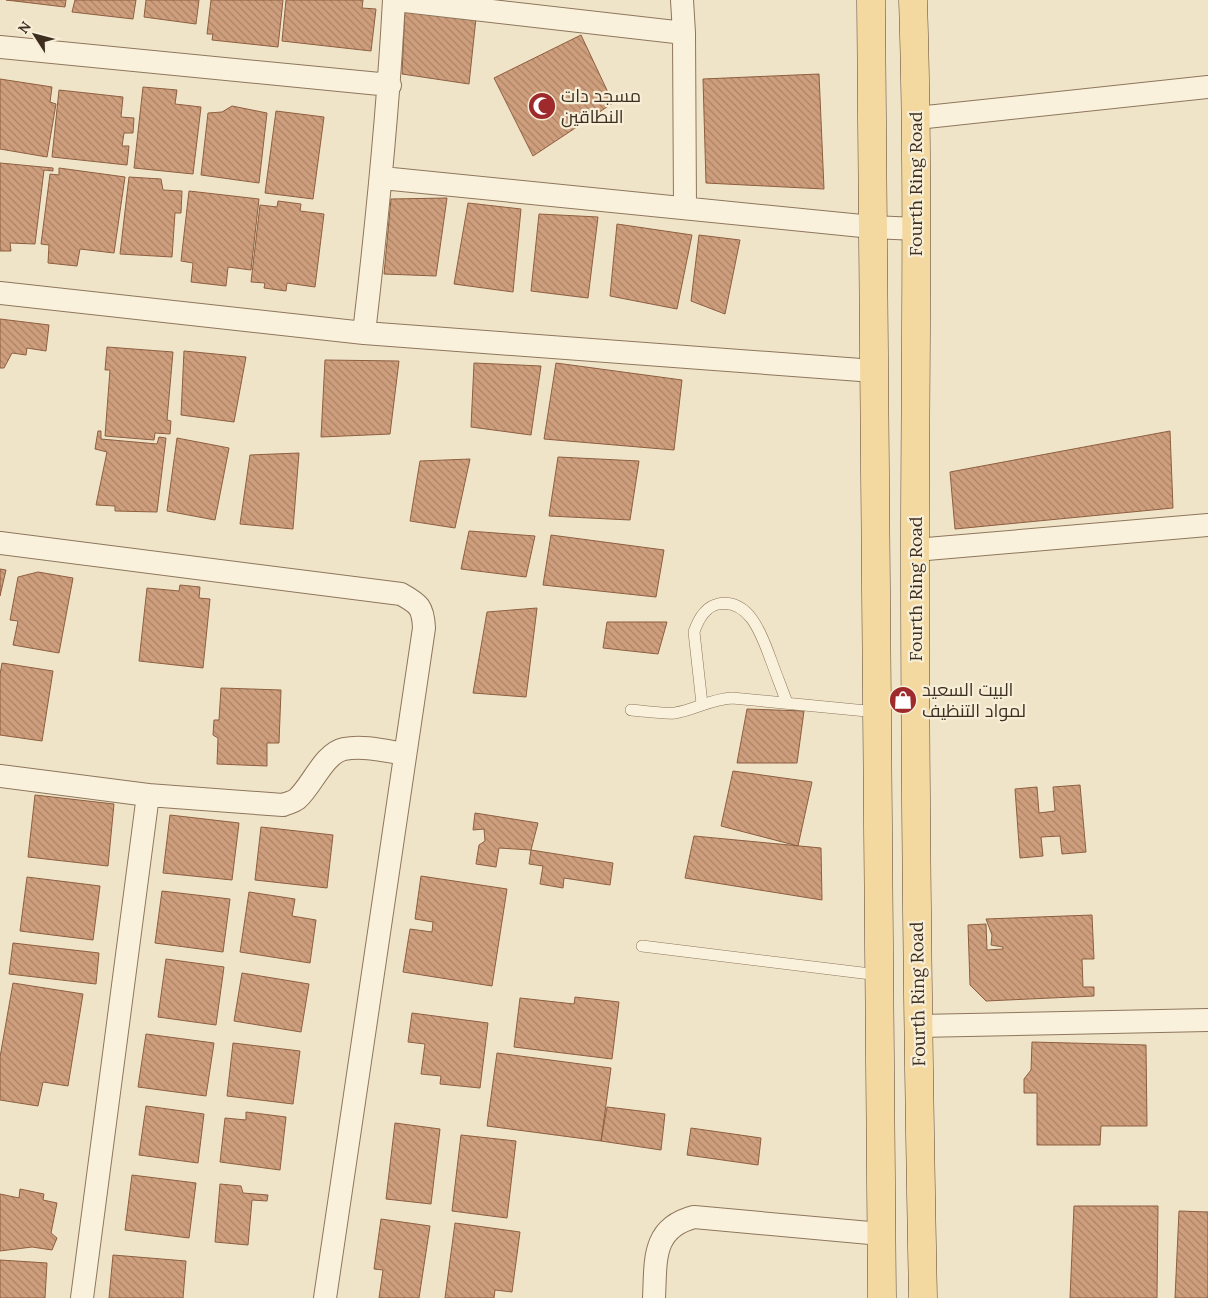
<svg xmlns="http://www.w3.org/2000/svg" width="1208" height="1298" viewBox="0 0 1208 1298" font-family="Lora,Cairo,serif">
<defs>
<pattern id="building-back-hatch" width="6" height="6" patternUnits="userSpaceOnUse" patternTransform="scale(1.25)"><rect width="6" height="6" fill="#cf9f7d"/><path d="M-1 5l2 2M0 0l6 6M5-1l2 2" fill="none" stroke="#a98266"/></pattern>
</defs>
<rect width="100%" height="100%" fill="#f0e4c8"/>
<path fill="url(#building-back-hatch)" stroke="#8d5f41" d="M6,0H66L65,7Z
M75,0H136L133,19L72,12Z
M146,0H199L196,24L144,17Z
M211,0H283L278,47L212,40L213,34H207Z
M286,0H363L362,8L376,9L371,51L282,41Z
M405,8L476,18L469,84L402,74Z
M581,35L613,103L533,156L494,78Z
M819,74L824,189L706,183L703,79Z
M0,79L52,87L50,102L56,104L47,157L0,149Z
M143,87L177,90L175,104L201,107L193,174L134,168Z
M59,90L123,97L121,117L134,118L133,133H124L122,146H129L127,165L52,157Z
M232,106L267,113L259,183L201,175L208,113L222,112Z
M276,111L324,117L313,199L265,193Z
M0,163L53,168V171L44,170L35,244L10,243L11,251H0Z
M59,168L125,177L114,253L80,249L77,266L48,263L49,245L41,244L50,174L59,175Z
M129,177L161,179L163,190L182,191L181,213H175L172,257L120,254Z
M189,191L259,199L251,270L228,267L226,286L191,282L193,263L181,261Z
M447,198L436,276L384,274L391,199Z
M278,201L301,204L300,211L324,214L315,287L287,283L286,291L264,288L265,283L251,282L260,205L277,207Z
M468,203L521,209L513,292L454,284Z
M539,214L598,217L588,298L531,291Z
M617,224L692,235L677,309L610,296Z
M699,235L740,240L725,314L691,301Z
M0,319L49,325L46,351L27,348L26,355L12,353L4,368H0Z
M107,347L173,352L167,420L171,421L170,434L155,433L154,440L105,436L110,370H105Z
M184,351L246,357L234,422L181,415Z
M325,360L399,361L390,434L321,437Z
M474,363L541,366L531,435L471,427Z
M556,363L682,380L674,450L544,439Z
M98,431H101V439L157,444L159,437L166,438L157,512L115,511V506L96,505L107,452L95,449Z
M1170,431L1173,508L955,529L950,472Z
M177,438L229,448L215,520L167,511Z
M299,453L293,529L240,524L250,455Z
M558,457L639,461L630,520L549,516Z
M470,459L455,528L410,521L420,461Z
M469,531L535,536L526,577L461,569Z
M551,535L664,550L656,597L543,585Z
M0,569L6,570L0,596Z
M38,572L73,578L59,653L13,645L18,621L10,620L18,577Z
M180,585L200,587L199,598L210,599L203,668L139,661L147,588L179,591Z
M537,608L526,697L473,693L487,612Z
M607,622H667L658,654L603,648Z
M2,663L53,671L42,741L0,735V675Z
M221,688L281,690L279,743H267V766L217,764L218,738L213,735L214,720H219Z
M747,709L804,711L797,763H737Z
M733,771L812,782L798,846L721,826Z
M1080,785L1086,852L1062,854L1060,836L1041,837L1043,856L1020,858L1015,789L1037,787L1039,813L1055,811L1053,787Z
M35,795L114,804L108,866L28,857Z
M475,813L538,823L531,850L499,848L496,867L476,864L479,845L485,841L484,829L473,830Z
M170,815L239,823L232,880L163,873Z
M261,827L333,835L327,888L255,880Z
M694,836L821,848L822,900L685,878Z
M531,850L613,863L610,885L564,878L563,888L540,884L543,866L529,864Z
M421,876L507,889L492,986L403,972L410,929L432,932L433,922L415,919Z
M27,877L100,886L93,940L20,931Z
M162,891L230,899L223,952L155,943Z
M249,892L295,899L292,916L316,920L310,963L240,952Z
M1092,915L1094,959H1082L1083,987H1094V996L986,1001L970,985L968,925L986,924L987,950L1003,949V947L991,945L992,935L986,919Z
M13,943L99,953L96,984L9,974Z
M166,959L224,967L216,1025L158,1017Z
M242,973L309,984L301,1032L234,1021Z
M13,983L83,994L68,1086L43,1082L38,1106L0,1100V1057Z
M575,997L619,1002L612,1059L514,1047L520,998L574,1004Z
M412,1013L488,1023L480,1088L440,1084L441,1076L421,1074L425,1044L408,1042Z
M146,1034L214,1043L206,1096L138,1087Z
M1032,1042L1146,1045L1147,1126H1101L1100,1145H1037V1093H1024V1079L1031,1070Z
M233,1043L300,1051L293,1104L227,1096Z
M497,1053L611,1068L601,1141L487,1126Z
M146,1106L204,1114L198,1163L139,1155Z
M607,1107L665,1114L661,1150L601,1141Z
M246,1112L286,1117L280,1170L220,1162L225,1118L246,1120Z
M395,1123L440,1129L431,1204L386,1199Z
M691,1128L761,1138L758,1165L687,1155Z
M461,1135L516,1141L507,1218L452,1211Z
M132,1175L196,1183L189,1238L125,1230Z
M220,1184L241,1186L243,1193L268,1195L267,1201L252,1200L248,1245L215,1242Z
M20,1189L44,1194L43,1200L57,1203L51,1233L57,1238L52,1250L32,1247L0,1251V1194L19,1198Z
M1074,1206H1158L1157,1298H1070Z
M1179,1211L1208,1212V1298H1175Z
M381,1219L430,1226L419,1298H379L383,1270L374,1269Z
M455,1223L520,1232L512,1292L495,1290L494,1298H445Z
M113,1255L186,1261L183,1298H109Z
M0,1260L47,1263L45,1298H0Z"/>
<g fill="none" stroke-linecap="round" stroke-linejoin="round">
<defs>
<path id="service" d="M702,704L694,632C698,620 705,607 718,604C750,598 762,636 771,660C776,674 782,689 787,703
M631,710C645,711 661,714 675,713C695,710 710,699 732,698L877,712
M642,946L879,975"/>
<path id="minor" d="M396,0L684,33
M682,0L684,33L685,208
M0,47L390,85
M917,118L1208,87
M382,178L872,227L917,229
M0,293L364,333L874,371
M364,333C377,222 388,112 394,0
M0,543L401,594C419,604 423,607 424,628L325,1298
M915,550L1208,525
M0,776L148,795L283,805C288,803 293,802 297,799C312,786 324,753 344,749C363,745 386,751 405,754
M918,1026L1208,1020
M82,1298L148,795
M654,1298C656,1262 651,1228 694,1217L881,1234"/>
<path id="primary" d="M871,0L882,1298
M913,0C919,183 915,365 915,548C915,798 918,1048 923,1298"/>
</defs>
<use href="#service" stroke="#8d765c" stroke-width="12"/>
<use href="#minor" stroke="#8d765c" stroke-width="24"/>
<use href="#primary" stroke="#5b4430" stroke-width="29"/>
<use href="#service" stroke="#faf1dc" stroke-width="11"/>
<use href="#minor" stroke="#faf1dc" stroke-width="22"/>
<use href="#primary" stroke="#f3d9a0" stroke-width="28"/>
</g>
<defs>
<symbol id="mosque-disc" viewBox="-11 -11 22 22"><circle r="9.5" fill="#9e2a2b" stroke="#f7eed8"/><path d="M3.5-4.9A6 6 0 1 0 3.5 4.9A5 5 0 1 1 3.5-4.9Z" fill="#fff"/></symbol>
<symbol id="shop-disc" viewBox="-11 -11 22 22"><circle r="9.5" fill="#9e2a2b" stroke="#f7eed8"/><path d="M-5-2.5h2.3a2.7 3.5 0 0 1 5.4 0H5L5.5 6h-11ZM-1.5-2.5h3a1.5 2.3 0 0 0-3 0Z" fill="#fff"/></symbol>
</defs>
<g fill-rule="evenodd">
<use href="#mosque-disc" x="526" y="90" width="32" height="32"/>
<use href="#shop-disc" x="887" y="684" width="32" height="32"/>
</g>
<g text-anchor="middle" stroke-width="4.5" stroke-linejoin="round" paint-order="stroke">
<g font-size="18" fill="#3d2e20" stroke="#f7eed8" text-anchor="start">
<text x="561" y="102">مسجد دات<tspan x="561" dy="21">النطاقين</tspan></text>
<text x="922" y="696">البيت السعيد<tspan x="922" dy="21">لمواد التنظيف</tspan></text>
</g>
<g font-size="18" fill="#3d2e20" stroke="#f7eed8">
<text transform="translate(916 184) rotate(-90)" y="6">Fourth Ring Road</text>
<text transform="translate(916 589) rotate(-90)" y="6">Fourth Ring Road</text>
<text transform="translate(918 994) rotate(-91)" y="6">Fourth Ring Road</text>
</g>
</g>
<g transform="translate(35 35) rotate(306)" stroke="#f7eed8" stroke-width="4" paint-order="stroke">
<path d="M0-4L9 19L0 12L-9 19Z" fill="#3d2e20"/>
<text y="-8" font-size="14" font-weight="bold" text-anchor="middle" fill="#3d2e20">N</text>
</g>
</svg>
